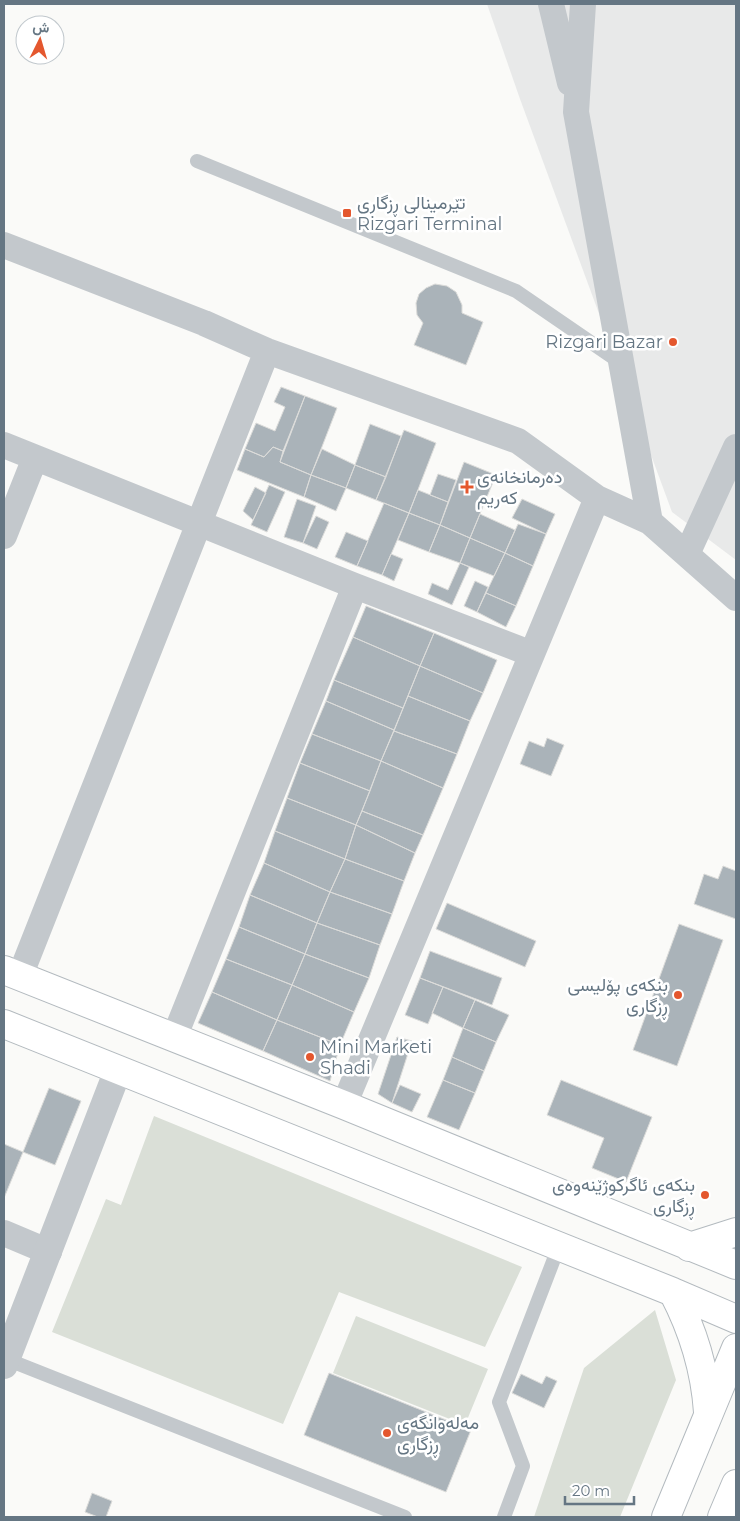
<svg xmlns="http://www.w3.org/2000/svg" width="740" height="1521" viewBox="0 0 740 1521" font-family="Montserrat,Vazirmatn,sans-serif">
<rect width="100%" height="100%" fill="#fafaf8"/>
<path fill="#e8e9e9" d="M487,4H736V560L672,512L520,99Z"/>
<path fill="#dadfd7" d="M154,1116L522,1267L485,1347L339,1292L283,1424L52,1332L106,1199L121,1205Z
M655,1310L676,1380L620,1517H534L584,1368Z
M356,1316L488,1369L465,1425L333,1373Z"/>
<path fill="#aab3b9" stroke="#dcdcda" d="M435,284L447,286L456,292L462,305V313L483,322L466,365L414,345L423,323L417,315L416,303L419,294L426,288Z
M281,387L305,396L283,451L273,447L264,457L245,449L256,423L275,431L285,407L274,402Z
M305,396L337,408L311,475L280,462Z
M370,424L401,436L386,477L355,465Z
M404,430L436,443L409,513L376,500Z
M273,447L283,451L280,462L311,475L304,497L237,470L245,449L264,457Z
M322,449L355,465L346,488L311,475Z
M464,462L496,475L470,538L440,525Z
M355,465L386,477L376,500L346,488Z
M438,474L456,480L448,502L430,495Z
M311,475L346,488L336,511L304,497Z
M269,485L285,492L267,532L251,525Z
M255,487L266,493L253,520L243,511Z
M418,490L448,502L440,525L409,513Z
M297,499L316,506L303,543L284,537Z
M522,499L555,514L546,534L512,518Z
M384,503L409,513L382,575L357,566Z
M409,513L440,525L429,552L398,540Z
M480,514L515,530L505,553L470,538Z
M316,516L329,522L317,549L303,543Z
M518,524L546,534L533,566L505,553Z
M440,525L470,538L460,563L429,552Z
M346,532L368,541L357,566L335,557Z
M470,538L505,553L494,576L460,563Z
M505,553L533,566L516,606L486,593Z
M391,554L403,559L394,581L382,575Z
M460,563L469,567L452,605L428,594L432,583L448,590Z
M475,581L488,587L477,612L464,606Z
M486,593L516,606L506,627L477,612Z
M366,606L434,633L420,666L353,637Z
M434,633L497,660L483,693L420,666Z
M353,637L420,666L403,708L334,680Z
M420,666L483,693L470,721L408,696Z
M334,680L403,708L394,730L326,701Z
M408,696L470,721L457,754L394,731Z
M326,701L394,730L381,761L312,734Z
M394,731L457,754L443,788L381,761Z
M312,734L381,761L370,791L300,763Z
M547,738L564,745L551,776L520,764L529,741L544,747Z
M381,761L443,788L423,835L362,811Z
M300,763L370,791L356,825L287,798Z
M287,798L356,825L345,859L275,831Z
M362,811L423,835L415,853L356,825Z
M356,825L415,853L404,881L345,859Z
M275,831L345,859L330,892L264,863Z
M345,859L404,881L392,914L330,892Z
M264,863L330,892L317,923L250,895Z
M723,866L736,871V919L694,904L704,874L718,879Z
M330,892L392,914L380,945L317,923Z
M250,895L317,923L305,954L239,927Z
M447,903L536,941L525,967L436,929Z
M317,923L380,945L369,978L305,954Z
M679,924L723,940L677,1066L633,1050Z
M239,927L305,954L292,985L226,959Z
M430,951L502,978L492,1005L420,978Z
M305,954L369,978L354,1012L292,985Z
M226,959L292,985L277,1020L212,992Z
M420,978L443,987L428,1024L405,1015Z
M292,985L354,1012L340,1045L277,1020Z
M443,987L475,1000L463,1028L432,1013Z
M212,992L277,1020L263,1051L198,1023Z
M475,1000L509,1015L496,1042L463,1028Z
M277,1020L340,1045L330,1081L263,1051Z
M463,1028L496,1042L484,1071L452,1057Z
M397,1037L412,1041L392,1103L378,1094Z
M452,1057L484,1071L475,1093L443,1080Z
M443,1080L475,1093L459,1130L427,1117Z
M561,1080L652,1117L626,1182L592,1168L604,1138L547,1115Z
M400,1085L421,1094L412,1112L392,1103Z
M49,1088L81,1101L55,1165L23,1152Z
M4,1144L23,1152L4,1198Z
M329,1373L471,1430L446,1492L304,1435Z
M521,1374L542,1384L546,1376L557,1381L544,1408L512,1393Z
M92,1493L112,1501L106,1517H98L85,1512Z"/>
<g fill="none" stroke-linecap="round" stroke-linejoin="round">
<defs>
<path id="secondary" d="M4,970L344,1105L736,1265
M4,1024L673,1292L736,1319
M689,1247L736,1232
M673,1292C693,1330 705,1368 708,1412
M666,1517L736,1348
M722,1517L736,1484"/>
</defs>
<use href="#secondary" stroke="#b3babf" stroke-width="30"/>
<path stroke="#c3c8cc" stroke-width="14" d="M197,161L516,291L621,363
M6,1359L405,1517
M504,1517L523,1466L499,1402L559,1246"/>
<path stroke="#c3c8cc" stroke-width="26" d="M551,4L570,83
M583,4L576,112L650,522
M4,245L204,323L267,351L518,441L597,498L650,522L736,598
M4,445L355,586L532,654
M4,536L35,458
M687,554L736,447
M20,976L267,351
M174,1038L355,586
M344,1105L597,498
M4,1233L49,1252"/>
<path stroke="#c3c8cc" stroke-width="28" d="M4,1365L118,1070"/>
<use href="#secondary" stroke="#fff" stroke-width="28"/>
</g>
<g fill="#e4572e" stroke="#fff" stroke-width="2">
<rect x="342" y="208" width="10" height="10" rx="2.5"/>
<circle cx="673" cy="342" r="5"/>
<path d="M464.5 479.5h5v5h5v5h-5v5h-5v-5h-5v-5h5z"/>
<circle cx="678" cy="995" r="5"/>
<circle cx="310" cy="1057" r="5"/>
<circle cx="705" cy="1195" r="5"/>
<circle cx="387" cy="1433" r="5"/>
</g>
<g text-anchor="middle" stroke-width="5" stroke-linejoin="round" paint-order="stroke">
<g font-size="18" fill="#657683" stroke="#fff" text-anchor="start">
<text x="357" y="209">تێرمینالی ڕزگاری<tspan x="357" dy="21">Rizgari Terminal</tspan></text>
<text x="663" y="348" text-anchor="end">Rizgari Bazar</text>
<text x="477" y="483">دەرمانخانەی<tspan x="477" dy="21">کەریم</tspan></text>
<text x="668" y="991" text-anchor="end">بنکەی پۆلیسی<tspan x="668" dy="21">ڕزگاری</tspan></text>
<text x="320" y="1053">Mini Marketi<tspan x="320" dy="21">Shadi</tspan></text>
<text x="695" y="1191" text-anchor="end">بنکەی ئاگرکوژێنەوەی<tspan x="695" dy="21">ڕزگاری</tspan></text>
<text x="397" y="1429">مەلەوانگەی<tspan x="397" dy="21">ڕزگاری</tspan></text>
</g>
</g>
<rect width="740" height="1521" fill="none" stroke="#657683" stroke-width="10"/>
<g transform="translate(40 40) rotate(5)"><circle r="24" fill="#ffffff" stroke="#c1c8cd"/>
<path d="M0-4L9 19L0 12L-9 19Z" fill="#e4572e"/>
<text y="-8" font-size="14" font-weight="bold" text-anchor="middle" fill="#657683">ش</text>
</g>
<path d="M565 1496v8h69v-8" fill="none" stroke="#657683" stroke-width="2.5"/>
<text x="572" y="1496" font-size="15" fill="#657683" stroke="#ffffff" stroke-width="4" paint-order="stroke">20 m</text>
</svg>
